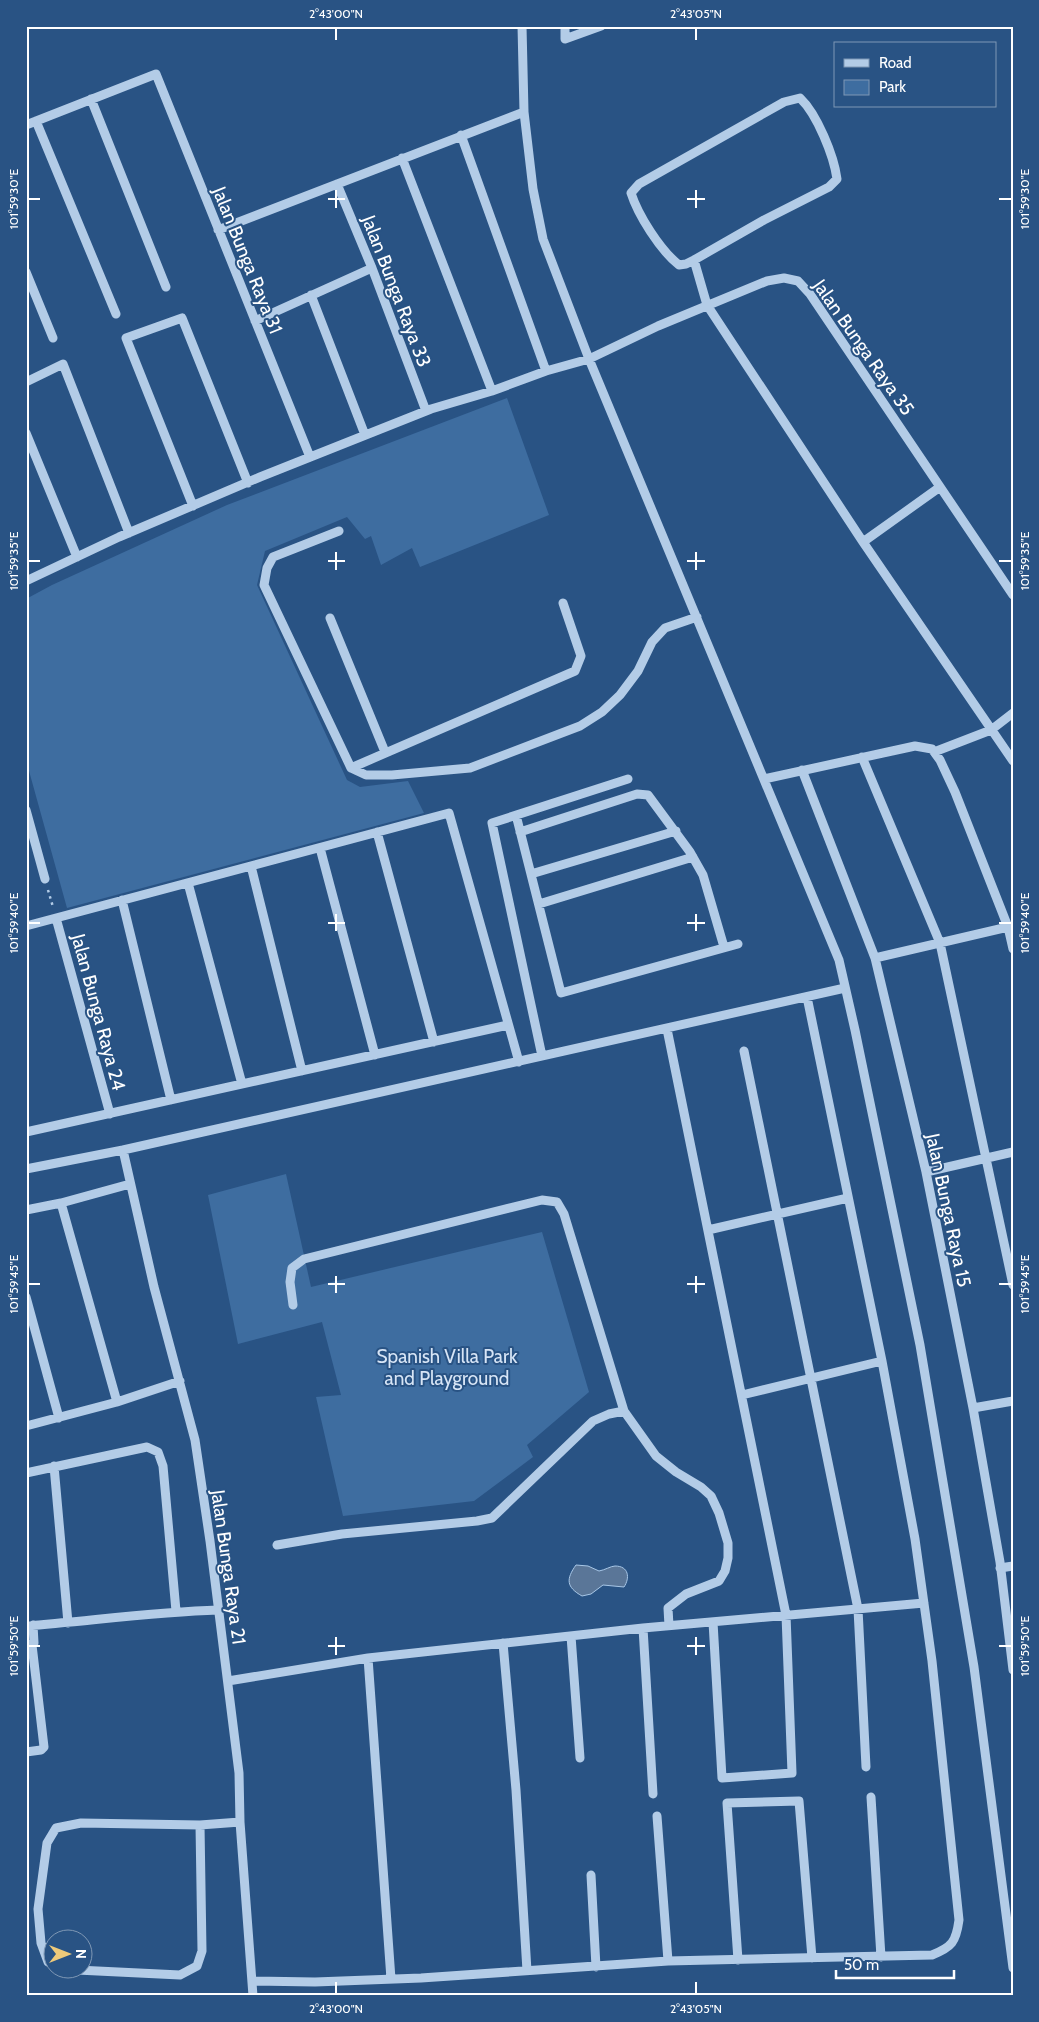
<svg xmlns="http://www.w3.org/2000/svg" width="1039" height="2022" viewBox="0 0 1039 2022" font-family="Cabin,sans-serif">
<rect width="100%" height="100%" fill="#295384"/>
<path fill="#3e6da0" d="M507,398L549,515L420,567L412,548L381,565L371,536L365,539L347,517L265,551L257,585L347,780L360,787L408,781L424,813L67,908L26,760V599L52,585L227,505Z
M286,1174L311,1287L542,1232L589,1392L527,1445L533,1457L474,1501L343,1516L316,1397L341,1395L322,1322L238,1344L208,1195Z"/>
<path fill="#5a7698" stroke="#a8c7e7" d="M576,1565L588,1566L599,1571C605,1570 611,1566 615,1566C629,1566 630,1578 624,1587L603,1585L591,1594L582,1596C566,1587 566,1579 576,1565Z"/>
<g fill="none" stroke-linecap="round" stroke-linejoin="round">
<path stroke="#b3cce7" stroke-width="2.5" stroke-dasharray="2.5 4" stroke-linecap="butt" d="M48,890L53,907"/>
<path stroke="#b3cce7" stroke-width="9" d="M522,26L524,112L533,189L543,239L589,359L839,960L855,1030L920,1345L974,1667L1013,1968
M565,26V39L601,26
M91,99L166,287
M36,121L116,314
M26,125L156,74L310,457
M461,135L546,371
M402,158L492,391
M337,184L372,268L426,411
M218,230L524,112
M694,260L686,264L679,265C660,250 638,215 631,193L639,184L784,102L800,98C817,114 834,156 837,179L829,187L764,220L694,260L707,305L863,542L1013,761
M26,272L53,338
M311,295L365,435
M255,321L372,268
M26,382L63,364L129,533
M26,433L77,557
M193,506L126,338L182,318L248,483
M339,531L273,557L267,568L264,585L351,768L366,775H392L470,768L580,726L602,712L620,695L638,671L652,642L665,628L697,617
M863,542L940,487
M26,581L119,537L260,477L431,409L492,391L546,371L589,359L658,326L767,281L784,278L798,281L810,294L1013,595
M330,618L385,752
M934,752L991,730L1013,713
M862,757L940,943L1013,1285
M351,768L575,671L581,656L563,603
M802,770L875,958L926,1172L973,1408L1000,1562L1013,1670
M764,779L915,746L932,749L940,760L955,792L1008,927L1013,949
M26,810L45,879
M516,815L561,993L738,944
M377,832L434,1042
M520,832L637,794L648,795L690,852L703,875L724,947
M320,848L375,1055
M251,866L302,1071
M531,874L676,831
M188,883L242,1084
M122,900L171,1100
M539,904L693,857
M56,918L110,1114
M26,926L449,813L519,1062
M875,958L1008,927
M667,1029L786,1615L792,1773L722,1778L713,1622
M744,1051L858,1609L866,1767
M542,1056L492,823L628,779
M26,1132L508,1025
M123,1150L154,1287L195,1440L210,1541L239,1773L240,1822L253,1996
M26,1169L123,1150L845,988
M926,1172L1013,1152
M61,1203L117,1402
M26,1210L61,1203L130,1184
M708,1230L848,1198
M26,1297L59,1418
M293,1305L290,1282L292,1268L304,1259L542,1200L557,1202L564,1214L624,1411L656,1456L676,1472L701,1487L711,1496L719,1513L728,1543V1558L725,1571L719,1581L686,1594L668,1608L669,1626
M742,1395L882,1361
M973,1408L1013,1401
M26,1426L117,1402L180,1381
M54,1466L68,1623
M26,1473L147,1447L158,1452L163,1466L176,1611
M277,1545L342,1534L477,1521L492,1518L593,1421L609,1414L624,1411
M1000,1568L1013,1566
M26,1626C90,1621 154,1612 218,1610
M643,1628L653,1794
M571,1636L580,1758
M503,1643L516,1790L527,1971
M28,1645L34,1643L33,1625
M368,1658L391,1979
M228,1681L368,1658L643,1628L924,1603
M26,1752L41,1750L44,1747L32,1645
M871,1797L881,1957
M657,1816L668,1961
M591,1875L596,1967
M738,1960L727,1803L799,1801L812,1958
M52,1964L48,1962L41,1943L38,1909L47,1843L56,1828L81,1823L200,1825L240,1822
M77,1970L180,1975L197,1966L202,1951L200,1825
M252,1981L315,1982L421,1978L668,1961L932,1955C952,1947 956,1942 959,1920L932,1661L915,1539L882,1361L807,997"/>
</g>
<path fill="none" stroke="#fff" stroke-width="2" d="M336,28V40M696,28V40M336,190V208M696,190V208M28,199H40M328,199H345M687,199H705M999,199H1012M336,552V570M696,552V570M28,561H40M328,561H345M687,561H705M999,561H1012M336,914V931M696,914V931M28,923H40M328,923H345M687,923H705M999,923H1012M336,1276V1293M696,1276V1293M28,1284H40M328,1284H345M687,1284H705M999,1284H1012M336,1637V1655M696,1637V1655M28,1646H40M328,1646H345M687,1646H705M999,1646H1012M336,1982V1994M696,1982V1994"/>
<g text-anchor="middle" stroke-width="4" stroke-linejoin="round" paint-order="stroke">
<g font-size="19" fill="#fff" stroke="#295384">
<text transform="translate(248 260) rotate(68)" y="7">Jalan Bunga Raya 31</text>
<text transform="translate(397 291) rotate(69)" y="7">Jalan Bunga Raya 33</text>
<text transform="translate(864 347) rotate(55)" y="7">Jalan Bunga Raya 35</text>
<text transform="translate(99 1012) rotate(75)" y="7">Jalan Bunga Raya 24</text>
<text transform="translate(949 1210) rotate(78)" y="7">Jalan Bunga Raya 15</text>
<text transform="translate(229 1567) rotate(82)" y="7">Jalan Bunga Raya 21</text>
</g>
<g font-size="19" fill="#d7e5f6" stroke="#295384">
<text x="447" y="1363">Spanish Villa Park<tspan x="447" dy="22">and Playground</tspan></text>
</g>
</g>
<rect width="1039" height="2022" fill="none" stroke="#295384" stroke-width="55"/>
<rect x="834" y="42" width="162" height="65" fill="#295384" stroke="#7f98b5"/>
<rect x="844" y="59" width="25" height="8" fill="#b3cce7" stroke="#7f98b5"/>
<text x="879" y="68" font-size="15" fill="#ffffff">Road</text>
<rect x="844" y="80" width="25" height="15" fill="#3e6da0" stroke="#7f98b5"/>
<text x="879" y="92" font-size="15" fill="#ffffff">Park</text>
<g transform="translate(68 1954) rotate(90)"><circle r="24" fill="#295384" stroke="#7f98b5"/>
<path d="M0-4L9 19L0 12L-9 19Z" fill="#eeca7a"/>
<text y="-8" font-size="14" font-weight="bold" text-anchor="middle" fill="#ffffff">N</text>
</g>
<path d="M836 1970v8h118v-8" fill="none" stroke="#ffffff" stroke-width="2.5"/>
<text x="844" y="1970" font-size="15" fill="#ffffff" stroke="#295384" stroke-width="4" paint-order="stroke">50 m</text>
<rect x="28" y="28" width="984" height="1966" fill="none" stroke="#fff" stroke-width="2"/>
<g font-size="12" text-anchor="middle" fill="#fff">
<text x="336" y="18">2°43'00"N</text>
<text x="696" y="18">2°43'05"N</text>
<text transform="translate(1025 199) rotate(-90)" y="4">101°59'30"E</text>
<text transform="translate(14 199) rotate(-90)" y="4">101°59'30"E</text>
<text transform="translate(14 561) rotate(-90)" y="4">101°59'35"E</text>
<text transform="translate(1025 561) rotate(-90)" y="4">101°59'35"E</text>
<text transform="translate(1025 923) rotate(-90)" y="4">101°59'40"E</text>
<text transform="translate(14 923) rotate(-90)" y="4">101°59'40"E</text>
<text transform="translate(1025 1284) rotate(-90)" y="4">101°59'45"E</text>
<text transform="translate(14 1284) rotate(-90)" y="4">101°59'45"E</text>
<text transform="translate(1025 1646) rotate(-90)" y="4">101°59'50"E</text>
<text transform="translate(14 1646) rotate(-90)" y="4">101°59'50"E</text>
<text x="336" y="2013">2°43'00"N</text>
<text x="696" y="2013">2°43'05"N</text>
</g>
</svg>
